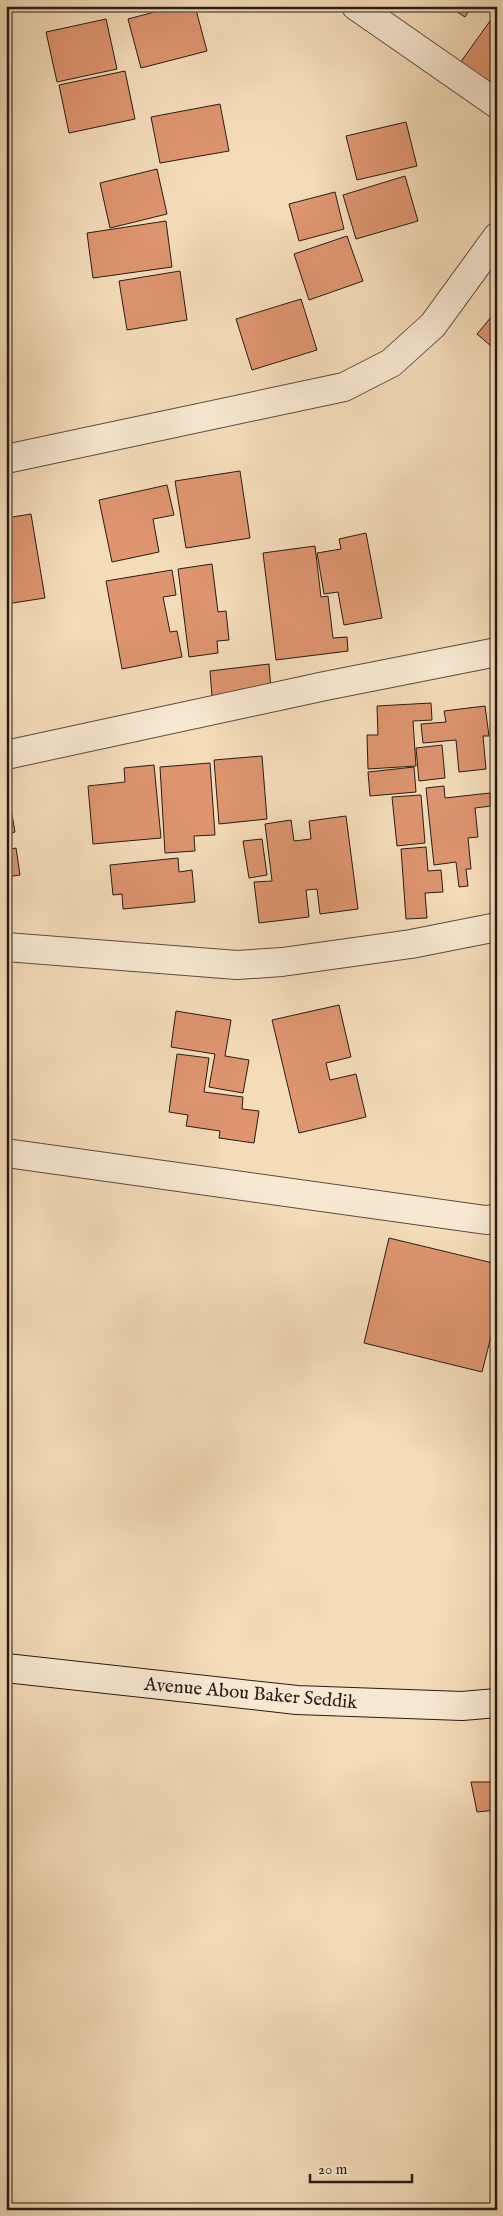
<svg xmlns="http://www.w3.org/2000/svg" width="503" height="2216" viewBox="0 0 503 2216" font-family="'IM FELL English',serif">
<rect width="100%" height="100%" fill="#f4dcb9"/>
<filter id="stains"><feTurbulence type="fractalNoise" baseFrequency=".004" numOctaves="4"/><feColorMatrix values="0 0 0 0 .2 0 0 0 0 .09 0 0 0 0 .02 0 0 0 .5 -.17"/></filter>
<radialGradient id="worn" r=".72"><stop offset=".6" stop-color="#630" stop-opacity="0"/><stop offset="1" stop-color="#630" stop-opacity=".3"/></radialGradient>
<path fill="#de9570" stroke="#271c16" d="M177,6H195L207,51L141,68L128,19Z
M448,6H472L465,17Z
M106,19L117,69L57,82L46,32Z
M490,21L497,25V89L460,63Z
M125,71L135,119L69,133L59,85Z
M220,104L229,151L160,163L151,117Z
M406,122L417,166L357,180L346,136Z
M157,169L167,214L110,228L100,183Z
M405,176L418,221L356,239L343,195Z
M335,192L344,229L299,241L289,204Z
M166,221L172,267L93,278L87,233Z
M347,236L363,281L309,300L294,254Z
M180,271L187,320L127,330L119,281Z
M301,299L317,350L252,370L236,319Z
M497,310V351L477,334Z
M240,471L250,538L186,548L175,481Z
M167,485L174,515L153,519L159,552L112,562L99,500Z
M31,514L45,598L6,604V518Z
M366,533L382,618L344,625L338,592L324,594L317,553L341,549L339,539Z
M315,546L321,597L328,596L333,638L347,637L348,651L276,660L263,553Z
M212,564L218,612L226,611L229,640L217,641L218,653L189,657L178,569Z
M172,570L176,595L163,597L170,632L177,631L182,657L122,669L106,581Z
M269,664L271,690L212,696L210,671Z
M431,703L432,720L413,721L416,766L368,769L367,735H378L377,706Z
M485,706L489,736H483L486,769L459,772L456,740L423,743L421,724L446,722L444,711Z
M442,745L445,778L419,781L416,748Z
M262,756L267,819L219,824L214,760Z
M210,763L215,835L194,836L195,851L165,853L160,767Z
M154,765L161,838L93,844L88,786L125,782L124,768Z
M414,767L416,792L370,796L368,772Z
M444,786L445,798L490,793L491,806L475,808L478,837L468,838L471,869H466L468,886L459,887L456,862L434,865L426,788Z
M421,795L425,843L397,846L392,797Z
M6,803H10L15,832L6,834Z
M346,816L358,909L320,914L317,889L306,890L309,917L259,923L254,882L272,881L265,824L291,820L294,841L311,839L309,821Z
M6,839L7,850L16,848L20,875L6,877Z
M262,839L267,875L249,878L243,841Z
M426,847L428,871L441,870L443,892L425,893L427,918L406,919L401,849Z
M178,858L179,872L192,870L195,902L123,909L122,894L113,895L110,865Z
M339,1005L351,1057L326,1063L330,1080L356,1074L366,1117L299,1133L272,1020Z
M176,1011L231,1020L225,1056L249,1060L243,1093L209,1087L215,1054L171,1047Z
M177,1054L209,1058L204,1092L243,1097L242,1109L259,1111L254,1143L219,1138L220,1131L186,1126L188,1115L169,1112Z
M389,1238L497,1264V1313L482,1372L364,1343Z
M471,1782H497V1810L477,1812Z"/>
<g fill="none" stroke-linecap="round" stroke-linejoin="round">
<defs>
<path id="street" d="M356,6L497,104
M6,459L344,387L391,363L433,325L497,237
M6,755L325,686L497,652
M6,947L237,965L282,962L411,944L497,927
M6,1153L486,1220L497,1219"/>
<path id="secondary" d="M6,1668L297,1700L462,1706L497,1703"/>
</defs>
<use href="#street" stroke="#5a4c3f" stroke-width="30"/>
<use href="#secondary" stroke="#271c16" stroke-width="30"/>
<use href="#street" stroke="#f8e8d2" stroke-width="28"/>
<use href="#secondary" stroke="#f8e8d2" stroke-width="28"/>
</g>
<g text-anchor="middle" stroke-width="5" stroke-linejoin="round" paint-order="stroke">
<g font-size="19" fill="#271c16" stroke="#f8e8d2">
<text transform="translate(251 1692) rotate(5)" y="7">Avenue Abou Baker Seddik</text>
</g>
</g>
<rect width="503" height="2216" fill="none" stroke="#f4dcb9" stroke-width="25"/>
<rect x="8" y="8" width="488" height="2201" fill="none" stroke="#271c16" stroke-width="2.5"/>
<rect x="12" y="12" width="478" height="2191" fill="none" stroke="#271c16"/>
<path d="M310 2174v8h102v-8" fill="none" stroke="#271c16" stroke-width="2.5"/>
<text x="318" y="2174" font-size="15" fill="#271c16" stroke="#f8e8d2" stroke-width="4" paint-order="stroke">20 m</text>
<rect width="100%" height="100%" filter="url(#stains)"/>
<rect width="100%" height="100%" fill="url(#worn)"/>
</svg>
